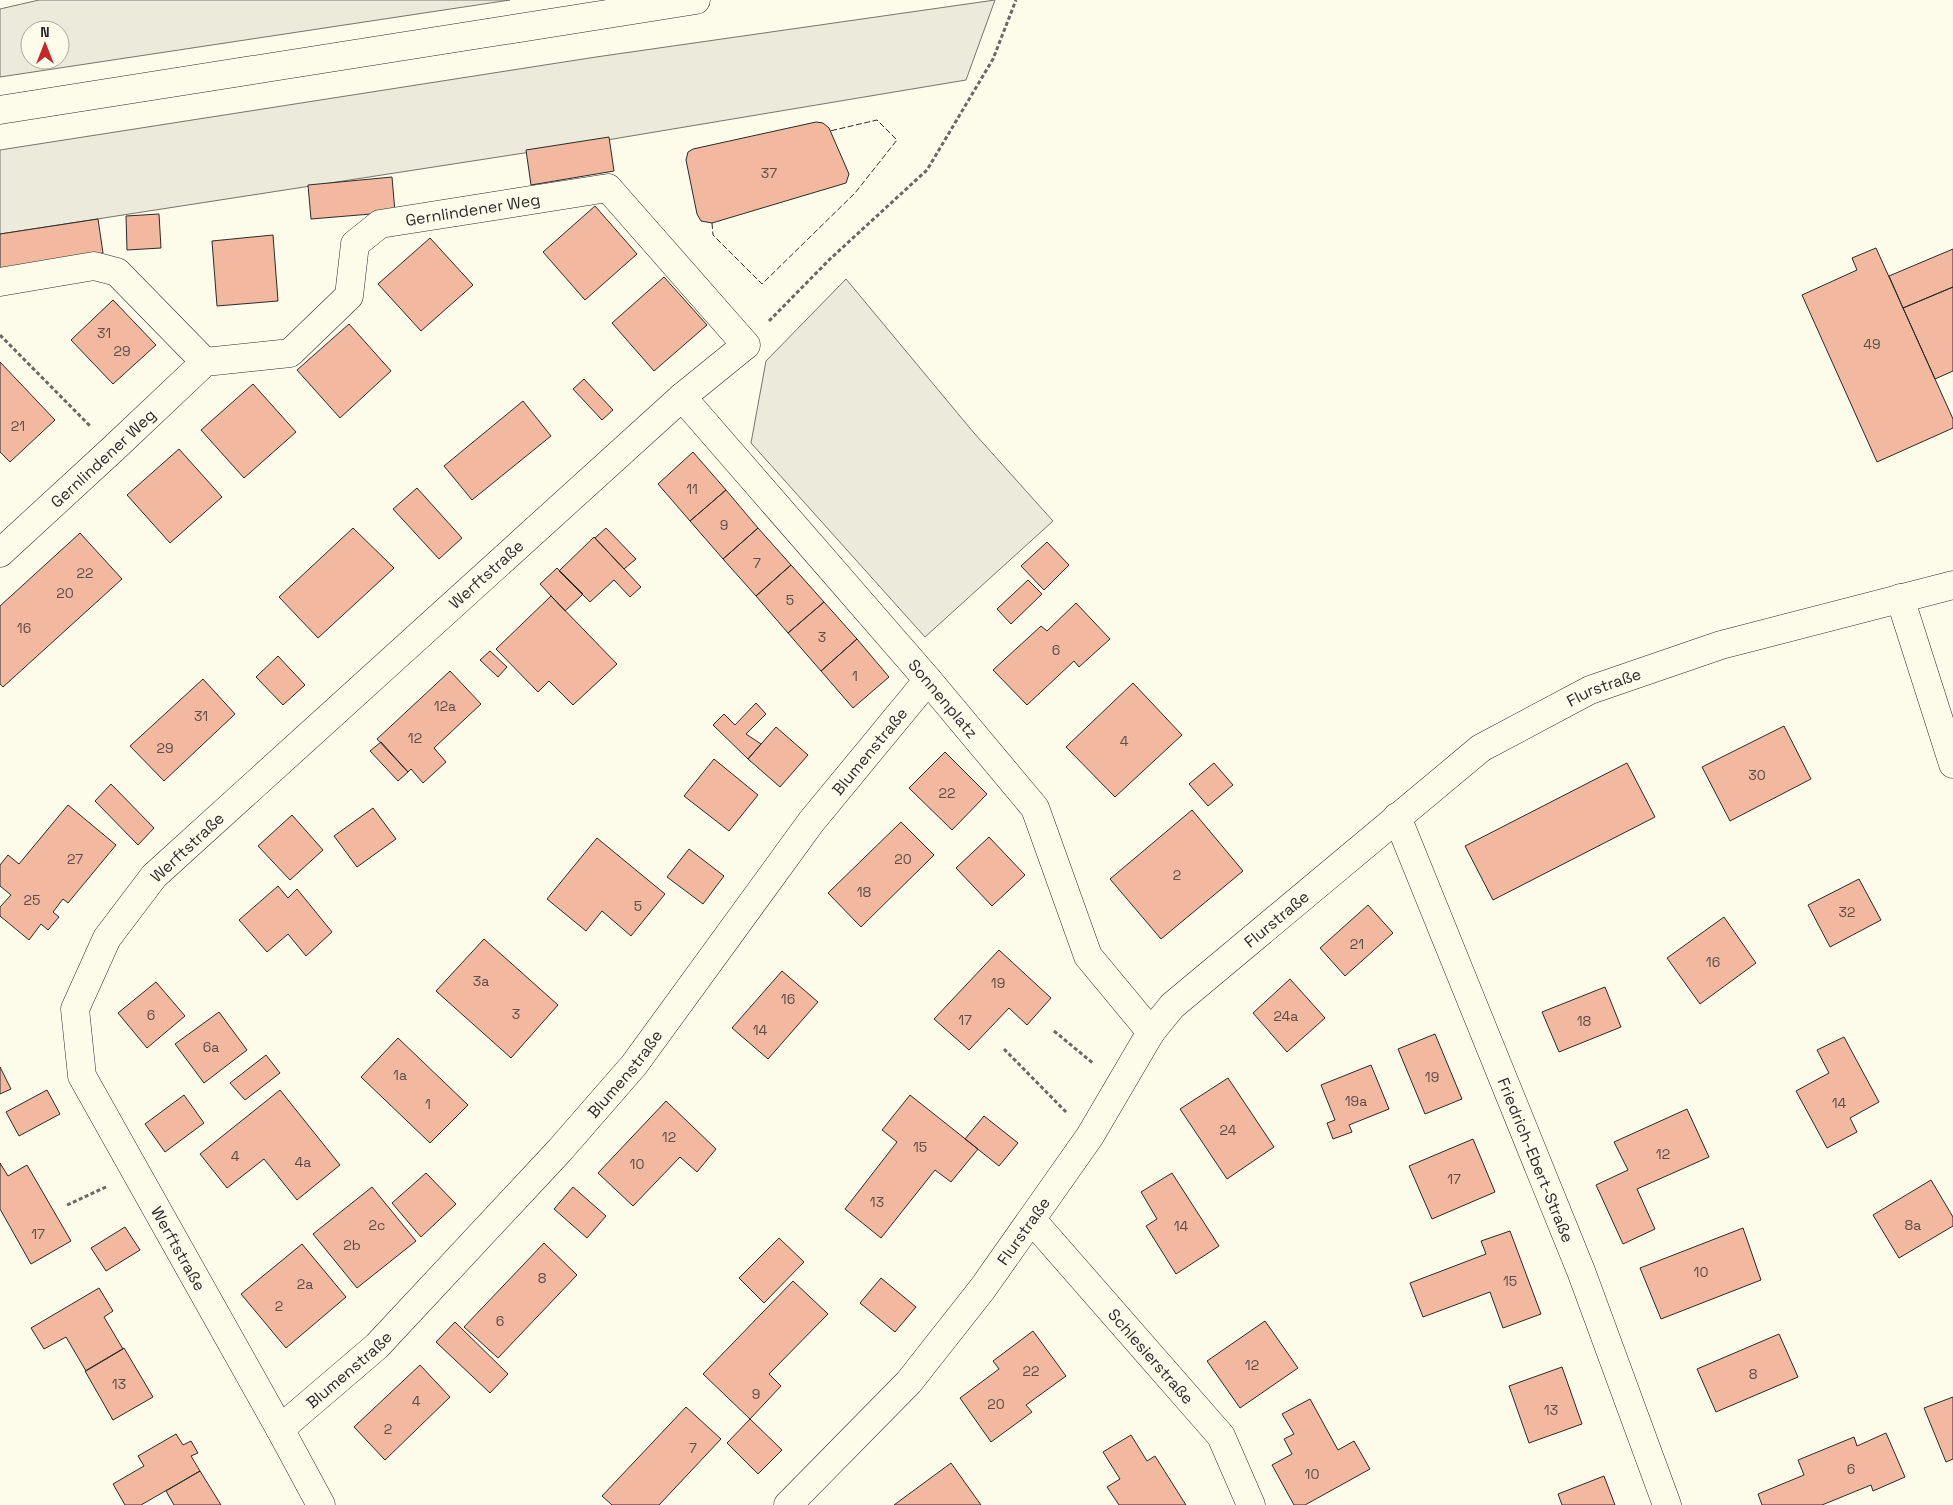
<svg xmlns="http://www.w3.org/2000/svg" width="1953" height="1505" viewBox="0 0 1953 1505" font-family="'Space Grotesk',sans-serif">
<rect width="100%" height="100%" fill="#fdfbea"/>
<path fill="#ecebdb" stroke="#74746e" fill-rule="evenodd" d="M39,0H510L0,77V9ZM30,30H60V60H30Z
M995,0L966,80L589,143L0,234V150L596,57Z
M846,279L974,433L1053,521L925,637L751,443L766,361Z"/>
<path fill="#f2b8a0" stroke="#2b2b2b" d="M816,122L823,123L829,128L849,174L846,183L712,223L701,221L697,214L686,160L688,152L693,149Z
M609,137L614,171L531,185L526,150Z
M392,177L395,212L311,219L308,185Z
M595,206L637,254L585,300L543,252Z
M159,214L161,248L127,250L126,216Z
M98,219L103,253L0,269V234Z
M273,235L278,301L217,306L212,241Z
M430,238L473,285L421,331L378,284Z
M1876,248L1953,419V428L1877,462L1802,295L1857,270L1852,258Z
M1953,249V287L1903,308L1889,276Z
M664,277L707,325L654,371L612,323Z
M1953,287V371L1935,379L1903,308Z
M113,300L156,345L113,384L71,340Z
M349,324L391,371L340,418L297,370Z
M0,362L55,420L10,462L0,452Z
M584,379L613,410L602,420L573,389Z
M253,384L296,432L244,478L201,430Z
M523,401L551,436L472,500L444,466Z
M179,449L222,497L170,543L127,495Z
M693,452L726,490L690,521L658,484Z
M417,488L462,538L439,559L393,509Z
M726,490L758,528L723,559L690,521Z
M353,528L394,568L318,638L279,597Z
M606,528L636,559L624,569L595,538Z
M758,528L791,565L756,596L723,559Z
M80,533L122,579L3,687L0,684V606Z
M594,537L641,587L630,597L614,580L590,602L559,571Z
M1047,542L1069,565L1044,590L1021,566Z
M791,565L824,602L788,633L756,596Z
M557,568L583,594L565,611L540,584Z
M1028,580L1042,594L1011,624L997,609Z
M551,596L617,664L573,705L549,681L538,692L496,649Z
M824,602L857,639L821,671L788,633Z
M1076,603L1110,639L1079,667L1074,661L1027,705L993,670L1041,626L1047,631Z
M857,639L889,677L853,708L821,671Z
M490,651L507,667L498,677L480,660Z
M278,656L305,685L283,705L256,677Z
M450,671L481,704L434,748L446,762L423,783L411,769L408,772L377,739Z
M203,679L235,714L164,781L130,746Z
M1133,683L1182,735L1115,797L1066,747Z
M756,703L766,714L746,734L761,744L748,759L713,725L724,714L735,725Z
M1784,726L1811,779L1730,821L1702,767Z
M776,727L808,755L780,787L748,759Z
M381,742L408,772L398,781L370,751Z
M945,752L987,794L952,830L909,788Z
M714,759L758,795L729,831L684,796Z
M1214,763L1233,785L1208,806L1189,784Z
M1627,763L1655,817L1493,900L1465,846Z
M111,784L154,828L138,845L95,801Z
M68,805L116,845L68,903L63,899L53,912L59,917L48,930L41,924L29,940L0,916V907L11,895L0,886V865L8,855L19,864Z
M373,808L396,839L357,867L334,836Z
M1192,810L1243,871L1161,939L1110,879Z
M292,815L323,850L290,880L258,846Z
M901,822L934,855L861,927L828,893Z
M989,837L1025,875L992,906L956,868Z
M597,838L665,894L631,936L602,911L586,931L547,899Z
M689,849L724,876L703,904L667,877Z
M1859,879L1881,920L1830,947L1808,905Z
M278,886L288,898L297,889L332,932L306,956L288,934L267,952L239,920Z
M1368,905L1393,933L1345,976L1320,948Z
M1724,917L1756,963L1700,1004L1667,958Z
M484,939L558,1005L511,1058L436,991Z
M999,950L1051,998L1027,1025L1009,1008L969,1050L934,1019Z
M782,971L818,1002L768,1059L732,1028Z
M1290,979L1325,1018L1287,1052L1253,1013Z
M156,982L185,1016L147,1048L118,1013Z
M1605,987L1621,1027L1559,1052L1542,1012Z
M219,1012L247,1050L204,1083L175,1044Z
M1435,1034L1462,1099L1425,1114L1398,1049Z
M1844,1037L1879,1102L1850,1118L1857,1132L1827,1148L1796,1091L1829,1073L1817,1050Z
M398,1038L468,1105L430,1143L361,1077Z
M266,1055L280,1073L245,1100L230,1083Z
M1371,1065L1389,1109L1349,1125L1352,1132L1333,1139L1327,1123L1335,1120L1321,1085Z
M0,1067L11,1089L0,1094Z
M1228,1078L1274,1147L1227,1179L1180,1109Z
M47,1090L60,1114L19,1136L6,1112Z
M280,1090L340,1165L297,1200L264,1159L227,1188L200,1154Z
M184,1095L204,1123L165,1152L145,1124Z
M910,1095L978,1149L951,1182L935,1170L881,1238L845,1209L897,1142L882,1130Z
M666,1101L716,1149L697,1172L680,1157L633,1206L598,1173Z
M1687,1109L1709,1157L1637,1189L1655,1229L1623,1244L1596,1185L1628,1170L1614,1142Z
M984,1116L1018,1143L999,1166L965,1139Z
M1473,1139L1495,1192L1432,1219L1409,1166Z
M0,1163L8,1176L27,1165L71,1241L31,1264L0,1209Z
M426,1173L456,1204L421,1237L392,1203Z
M1172,1173L1219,1246L1176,1274L1146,1226L1157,1219L1141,1192Z
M1931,1180L1953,1217V1226L1899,1258L1873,1215Z
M372,1187L416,1241L357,1288L313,1234Z
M573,1187L606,1216L587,1238L554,1209Z
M125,1227L140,1250L106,1271L91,1248Z
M1743,1228L1761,1280L1661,1319L1640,1268Z
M1510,1231L1541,1314L1503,1328L1490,1292L1423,1317L1410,1283L1486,1254L1481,1241Z
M779,1238L804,1262L764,1303L739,1278Z
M544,1243L577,1275L498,1358L464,1327Z
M302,1244L346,1297L286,1348L241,1294Z
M881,1278L916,1307L895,1332L860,1303Z
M793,1281L828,1314L769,1374L781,1386L750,1419L703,1374Z
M99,1288L113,1311L104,1317L123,1349L86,1371L66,1337L44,1349L31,1328Z
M1265,1321L1298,1368L1240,1408L1207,1361Z
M455,1322L508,1374L490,1393L436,1342Z
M1033,1331L1066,1376L1026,1405L1032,1412L991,1442L960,1398L999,1369L993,1361Z
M1779,1334L1798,1377L1716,1412L1697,1369Z
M124,1348L153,1397L113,1420L85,1371Z
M420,1365L450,1397L385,1460L354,1427Z
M1562,1367L1582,1424L1529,1443L1509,1386Z
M1953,1397V1459L1946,1462L1924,1408Z
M1310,1399L1338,1450L1354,1441L1370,1469L1305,1505H1294L1272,1465L1292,1454L1284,1439L1294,1434L1282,1414Z
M686,1407L721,1439L659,1505H612L602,1496Z
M750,1419L782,1450L758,1474L727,1443Z
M1886,1433L1905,1477L1873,1491L1871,1485L1822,1505H1762L1758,1494L1804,1475L1798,1460L1854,1437L1857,1446Z
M176,1434L183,1445L191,1441L198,1453L191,1456L200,1471L141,1505H125L113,1484L144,1466L138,1456Z
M1131,1435L1147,1461L1155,1456L1186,1505H1119L1107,1487L1120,1479L1103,1452Z
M951,1463L981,1505H894Z
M200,1471L221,1505H174L166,1491Z
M1604,1476L1615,1505H1562L1558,1494Z"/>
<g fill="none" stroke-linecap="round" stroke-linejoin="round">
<defs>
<g id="minor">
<path d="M0,282L94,266L117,272L205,362"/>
<path id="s1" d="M682,397L928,680L1035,808L1088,956L1151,1032"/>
<path id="s2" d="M0,553L113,449L205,362L290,353L349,296L355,244L380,224L608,188L746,345L682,397L154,876L107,938L75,1009L82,1076L280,1429L321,1505"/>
<path d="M1900,598L1953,764"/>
<path id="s3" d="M1397,817L1581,1271L1667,1505"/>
<path id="s4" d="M1032,1220L1221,1436L1251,1505"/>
<path id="s5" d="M280,1429L377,1346L560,1150L634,1065L811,822L928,680"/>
<path id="s6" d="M788,1505L909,1382L983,1288L1090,1136L1151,1032L1172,1006L1481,748L1590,690L1721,645L1953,585"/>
</g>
<path id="highway" d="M0,110L696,0"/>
</defs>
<use href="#minor" stroke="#2b2b2b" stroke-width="29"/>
<use href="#highway" stroke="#2b2b2b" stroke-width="29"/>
<path stroke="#6a6964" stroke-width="3" stroke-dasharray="4 2.5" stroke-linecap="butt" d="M769,321L830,259L927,170L993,59L1016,0
M0,335L91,427
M1054,1031L1094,1064
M1004,1049L1067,1113
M67,1205L106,1187"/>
<use href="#minor" stroke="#fdfbea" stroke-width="28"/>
<use href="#highway" stroke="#fdfbea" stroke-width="28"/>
<path stroke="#2b2b2b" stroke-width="1" stroke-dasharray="6 2.5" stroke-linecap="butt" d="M712,223L713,235L762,284L855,193L897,140L877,120L830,131"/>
</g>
<g text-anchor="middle" stroke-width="4" stroke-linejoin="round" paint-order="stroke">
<g font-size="14" fill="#5d4e48">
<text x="769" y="178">37</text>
<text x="104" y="338">31</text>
<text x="1872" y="349">49</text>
<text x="122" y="356">29</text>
<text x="18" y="431">21</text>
<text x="692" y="494">11</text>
<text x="724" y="530">9</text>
<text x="757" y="568">7</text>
<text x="85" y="578">22</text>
<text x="65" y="598">20</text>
<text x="790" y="605">5</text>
<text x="24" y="633">16</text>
<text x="822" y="642">3</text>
<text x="1056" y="655">6</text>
<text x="855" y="681">1</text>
<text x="445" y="711">12a</text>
<text x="201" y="721">31</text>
<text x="415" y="743">12</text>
<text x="1124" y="746">4</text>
<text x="165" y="753">29</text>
<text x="1757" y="780">30</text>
<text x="947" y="798">22</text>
<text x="75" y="864">27</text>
<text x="903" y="864">20</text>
<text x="1177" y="880">2</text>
<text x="864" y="897">18</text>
<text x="32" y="905">25</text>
<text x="638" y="911">5</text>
<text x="1847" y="917">32</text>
<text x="1357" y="949">21</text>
<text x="1713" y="967">16</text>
<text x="481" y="986">3a</text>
<text x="998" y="988">19</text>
<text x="788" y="1004">16</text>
<text x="516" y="1019">3</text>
<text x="151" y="1020">6</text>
<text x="1286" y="1021">24a</text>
<text x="965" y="1025">17</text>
<text x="1584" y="1026">18</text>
<text x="760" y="1035">14</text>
<text x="211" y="1052">6a</text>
<text x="400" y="1080">1a</text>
<text x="1432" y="1082">19</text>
<text x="1356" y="1106">19a</text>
<text x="1839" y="1108">14</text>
<text x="428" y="1109">1</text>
<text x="1228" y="1135">24</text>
<text x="669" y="1142">12</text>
<text x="920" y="1152">15</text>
<text x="1663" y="1159">12</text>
<text x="235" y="1161">4</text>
<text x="303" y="1167">4a</text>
<text x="637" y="1169">10</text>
<text x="1454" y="1184">17</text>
<text x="877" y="1207">13</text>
<text x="377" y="1230">2c</text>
<text x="1913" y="1230">8a</text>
<text x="1181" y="1231">14</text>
<text x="38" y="1239">17</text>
<text x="352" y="1250">2b</text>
<text x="1701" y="1277">10</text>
<text x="542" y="1283">8</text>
<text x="1510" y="1286">15</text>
<text x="305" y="1289">2a</text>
<text x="279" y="1311">2</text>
<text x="500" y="1326">6</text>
<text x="1252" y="1370">12</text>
<text x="1031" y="1376">22</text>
<text x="1753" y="1379">8</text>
<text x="119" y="1389">13</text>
<text x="756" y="1399">9</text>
<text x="416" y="1406">4</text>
<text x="996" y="1409">20</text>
<text x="1551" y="1415">13</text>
<text x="388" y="1434">2</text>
<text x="693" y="1453">7</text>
<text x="1851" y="1474">6</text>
<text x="1312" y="1479">10</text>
</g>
<g font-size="16" fill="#2b2b2b" stroke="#fdfbea">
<text dy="6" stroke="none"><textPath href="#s2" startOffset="626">Gernlindener Weg</textPath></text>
<text dy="6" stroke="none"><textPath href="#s2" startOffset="140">Gernlindener Weg</textPath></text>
<text transform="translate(486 574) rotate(-42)" y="6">Werftstraße</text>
<text dy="6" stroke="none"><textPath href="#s6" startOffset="1172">Flurstraße</textPath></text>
<text dy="6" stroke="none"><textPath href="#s1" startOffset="399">Sonnenplatz</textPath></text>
<text dy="6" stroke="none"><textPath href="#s5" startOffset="901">Blumenstraße</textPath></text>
<text transform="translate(187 847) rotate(-43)" y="6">Werftstraße</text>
<text dy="6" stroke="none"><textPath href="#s6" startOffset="768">Flurstraße</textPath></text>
<text dy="6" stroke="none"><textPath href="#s5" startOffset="496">Blumenstraße</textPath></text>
<text dy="6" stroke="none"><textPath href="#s3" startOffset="370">Friedrich-Ebert-Straße</textPath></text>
<text dy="6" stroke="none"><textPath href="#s6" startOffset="362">Flurstraße</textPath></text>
<text dy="6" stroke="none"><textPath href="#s2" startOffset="2188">Werftstraße</textPath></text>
<text dy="6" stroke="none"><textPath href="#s4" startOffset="181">Schlesierstraße</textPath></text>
<text dy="6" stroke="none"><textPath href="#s5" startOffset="91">Blumenstraße</textPath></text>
</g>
</g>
<g transform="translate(45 45)"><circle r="24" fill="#fdfbea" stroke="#a9a89e"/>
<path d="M0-4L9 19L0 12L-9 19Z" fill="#c62828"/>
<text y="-8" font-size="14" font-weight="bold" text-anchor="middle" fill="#2b2b2b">N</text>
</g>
</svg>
